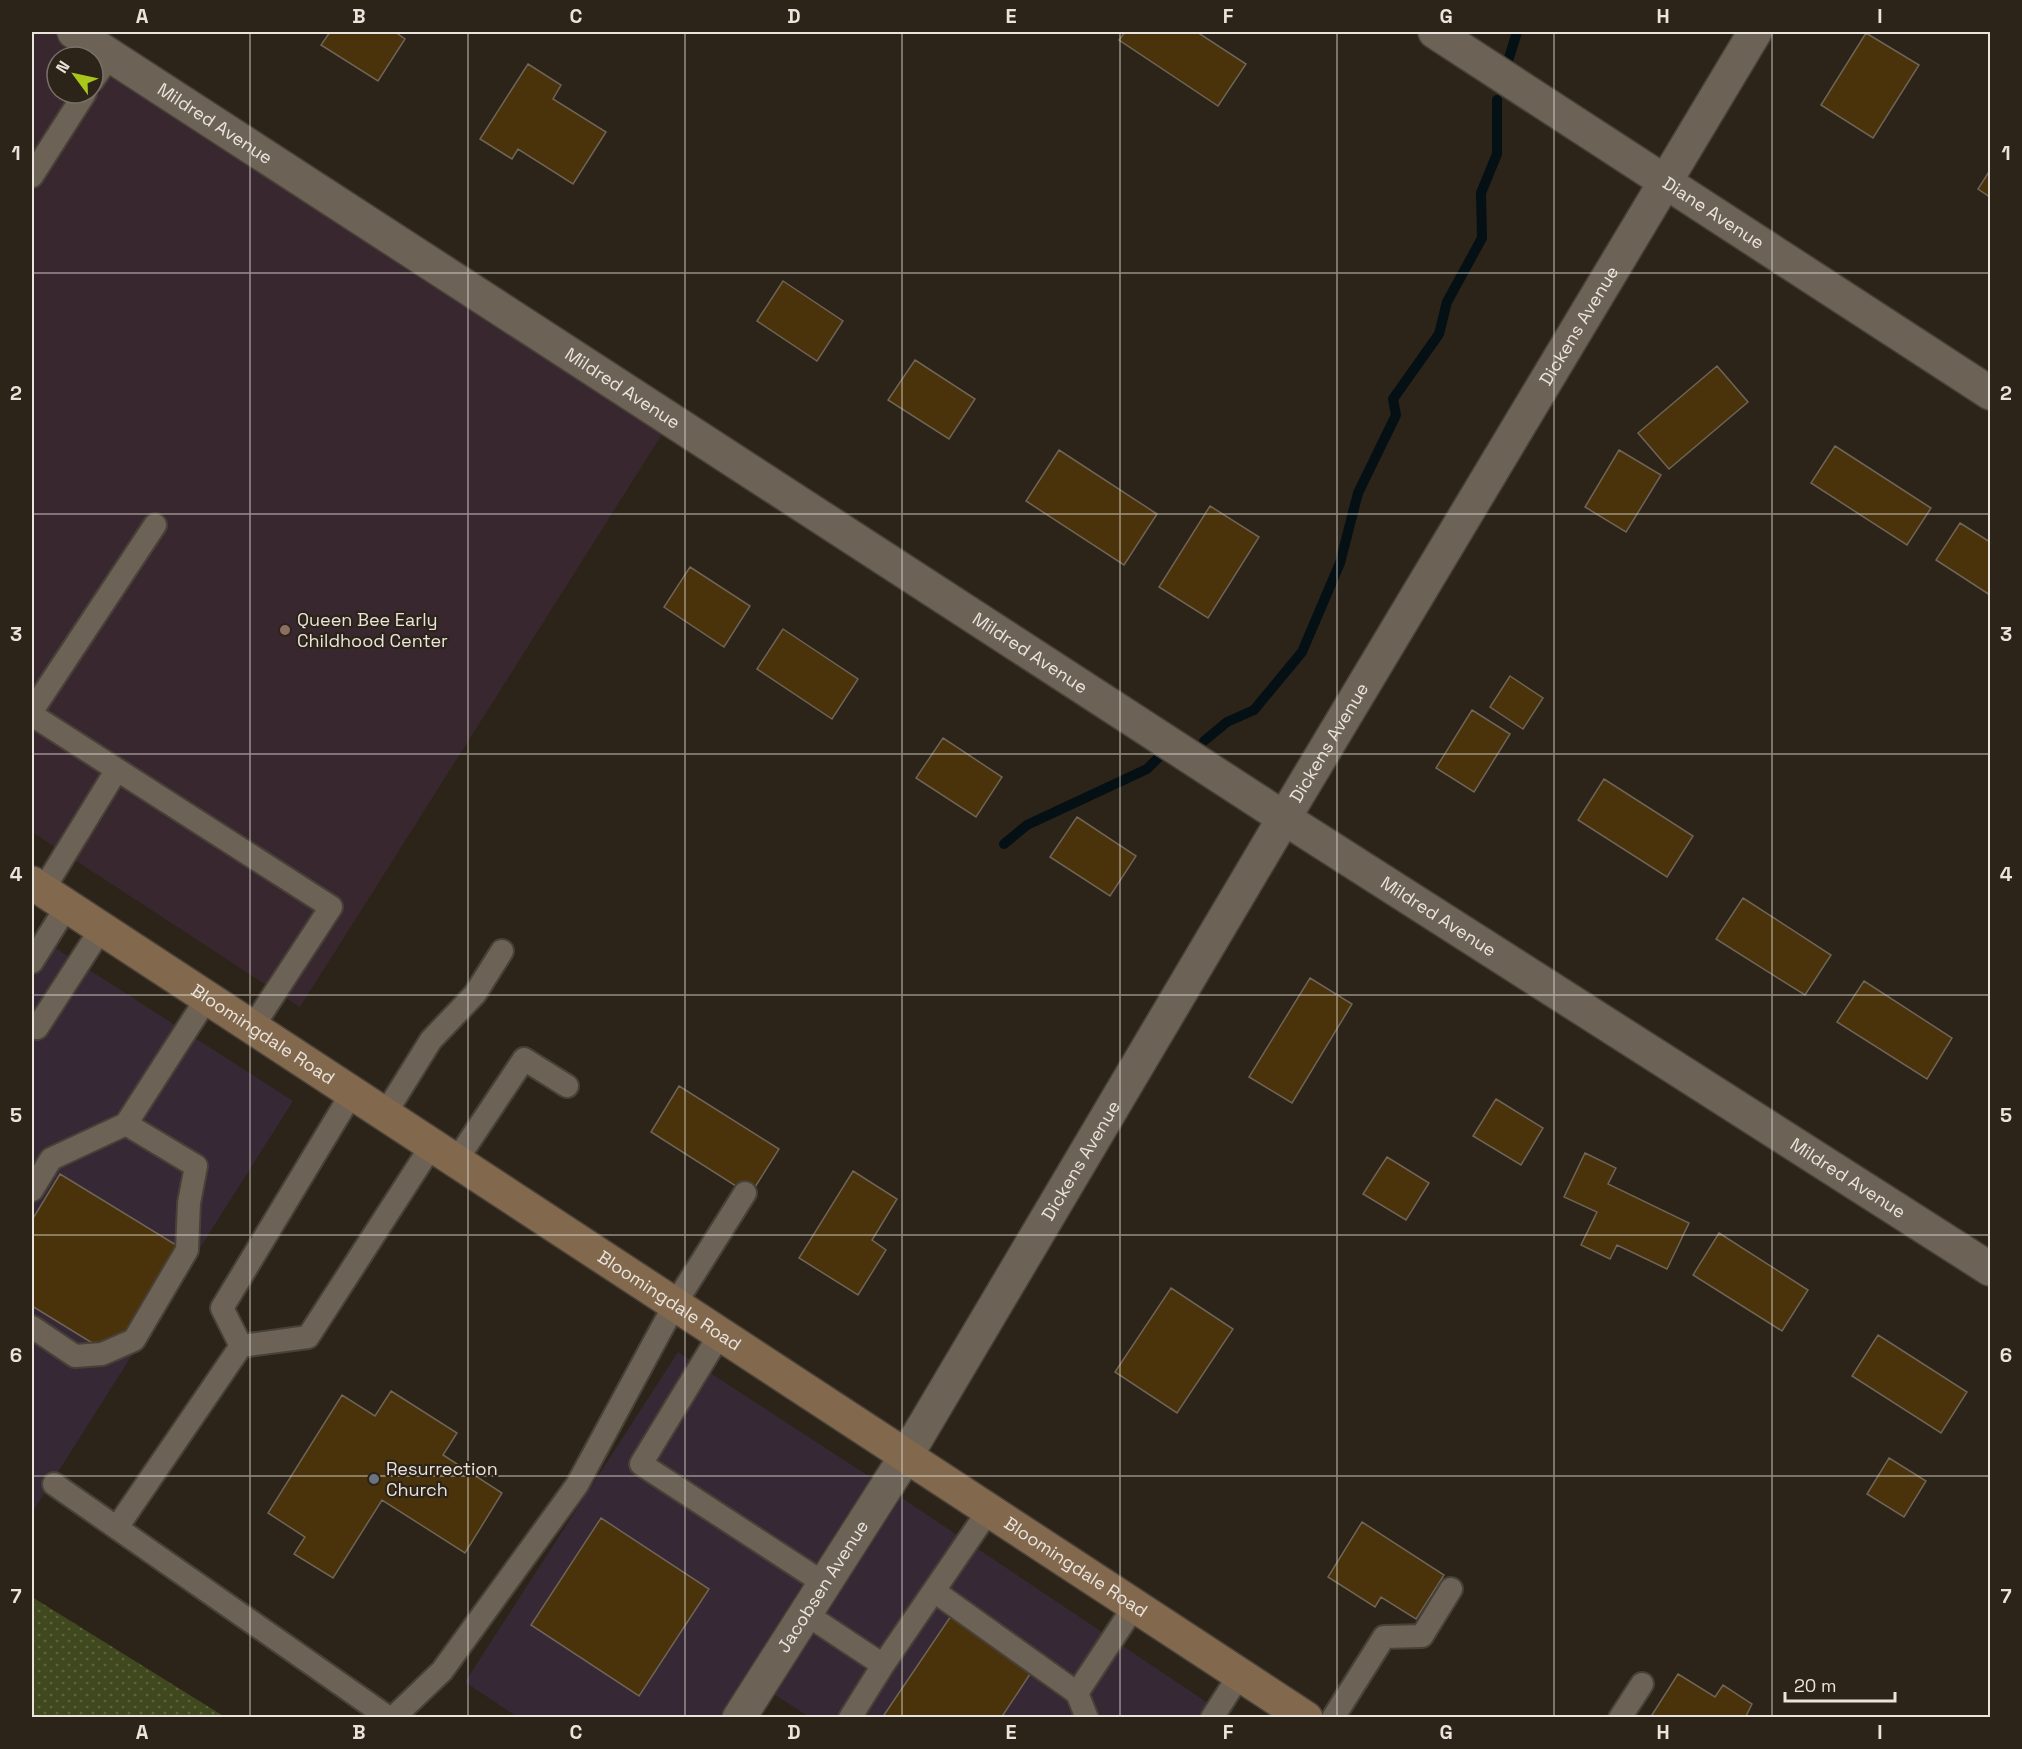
<svg xmlns="http://www.w3.org/2000/svg" width="2022" height="1749" viewBox="0 0 2022 1749" font-family="'Space Grotesk',sans-serif">
<defs>
<pattern id="park-dots" width="8" height="8" patternUnits="userSpaceOnUse" patternTransform="scale(1.5)"><rect width="8" height="8" fill="#40491e"/><path d="M2 2h.1M6 6h.1" fill="none" stroke="#5c633e" stroke-width="1.8" stroke-linecap="round"/></pattern>
</defs>
<rect width="100%" height="100%" fill="#2d2419"/>
<path fill="#362834" d="M32,933L293,1101L32,1513Z
M678,1352L884,1486L1229,1717H809L760,1685L739,1717L519,1718L465,1682Z"/>
<path fill="#392730" fill-rule="evenodd" d="M32,32H54L666,428L300,1007L32,832ZM57,57H93V93H57Z"/>
<path fill="url(#park-dots)" d="M32,1597L225,1717H32Z"/>
<g fill="none" stroke-linecap="round" stroke-linejoin="round">
<path stroke="#051015" stroke-width="10" d="M1509,58L1517,32
M1204,741L1227,722L1254,710L1302,652L1340,563L1358,493L1396,415L1393,399L1439,334L1447,302L1482,238L1481,193L1497,154V100
M1004,844L1027,825L1147,769L1159,757"/>
</g>
<path fill="#4a330a" stroke="#6e6457" stroke-width="1.5" d="M330,32H395L405,39L378,81L321,45Z
M1125,32H1197L1246,64L1218,106L1119,40Z
M1866,33L1919,65L1873,138L1821,105Z
M528,64L561,85L553,99L606,132L573,184L518,149L512,159L480,139Z
M1990,170V197L1978,189Z
M783,281L843,321L817,361L757,321Z
M915,360L975,399L949,439L888,400Z
M1717,366L1748,402L1669,469L1638,433Z
M1835,446L1931,508L1907,545L1811,483Z
M1059,450L1157,514L1124,565L1026,501Z
M1619,450L1661,475L1626,532L1585,507Z
M1210,506L1259,537L1208,618L1159,587Z
M1960,523L1990,542V595L1936,560Z
M690,567L750,606L724,647L664,607Z
M783,629L858,679L832,719L757,669Z
M1510,676L1543,698L1523,729L1490,707Z
M1472,710L1510,734L1474,792L1436,768Z
M943,738L1002,777L976,817L916,778Z
M1604,779L1693,836L1667,877L1578,820Z
M1077,817L1136,856L1110,896L1050,857Z
M1743,898L1831,955L1805,995L1716,939Z
M1310,978L1352,1004L1292,1103L1249,1077Z
M1864,981L1952,1038L1927,1079L1837,1022Z
M679,1086L779,1149L750,1195L651,1132Z
M1496,1099L1543,1128L1521,1165L1473,1136Z
M1585,1153L1616,1168L1608,1184L1689,1223L1667,1269L1617,1245L1610,1259L1581,1245L1597,1212L1564,1197Z
M1387,1157L1429,1183L1406,1220L1363,1194Z
M853,1171L897,1199L872,1240L886,1250L858,1295L799,1258Z
M60,1174L181,1248L115,1357L32,1306V1220Z
M1719,1233L1808,1290L1782,1331L1693,1275Z
M1171,1288L1233,1329L1177,1413L1115,1372Z
M1878,1335L1967,1392L1941,1433L1852,1376Z
M391,1391L457,1433L443,1455L502,1493L465,1553L382,1500L333,1578L294,1554L305,1537L268,1513L342,1395L375,1416Z
M1889,1458L1926,1481L1904,1517L1867,1494Z
M601,1518L709,1589L639,1696L531,1625Z
M1362,1522L1444,1575L1416,1619L1381,1597L1375,1607L1328,1577Z
M955,1610L1036,1665L1001,1718H882Z
M1678,1674L1715,1697L1723,1685L1752,1704L1745,1718H1650Z"/>
<g fill="none" stroke-linecap="round" stroke-linejoin="round">
<defs>
<path id="service" d="M93,80L110,55
M32,176L85,93
M32,711L155,525
M32,715L331,907L252,1028
M43,890L116,771
M32,962L67,906
M32,1025L37,1028L101,929
M352,1093L222,1308L241,1346L308,1337L432,1145
M385,1114L431,1040L475,994L502,951
M456,1161L524,1059L567,1086
M32,1190L51,1159L126,1124
M32,1327L75,1356L102,1354L134,1340L187,1250L189,1203L196,1166L126,1124L207,998
M720,1334L641,1464L825,1584
M54,1484L389,1718
M118,1526L241,1346
M934,1591L1077,1693L1135,1605
M806,1614L883,1665L989,1510
M1077,1693L1087,1718
M393,1718L442,1671L577,1485L675,1304L745,1193
M850,1718L883,1665
M1212,1718L1240,1674
M1333,1718L1384,1637L1422,1636L1451,1589
M1620,1718L1642,1684"/>
<g id="minor">
<path id="s1" d="M74,32L1284,818L1990,1269"/>
<path id="s2" d="M1435,32L1990,393"/>
<path id="s3" d="M739,1718L906,1456L1284,818L1755,32"/>
</g>
<g id="secondary">
<path id="s4" d="M32,883L1306,1718"/>
</g>
</defs>
<use href="#service" stroke="#484138" stroke-width="26"/>
<use href="#minor" stroke="#484138" stroke-width="36"/>
<use href="#secondary" stroke="#484138" stroke-width="36"/>
<use href="#service" stroke="#6c6255" stroke-width="22"/>
<use href="#minor" stroke="#6c6255" stroke-width="33"/>
<use href="#secondary" stroke="#82684d" stroke-width="33"/>
</g>
<path fill="none" stroke="#eae4dd" stroke-width="1.5" stroke-opacity="0.55" d="M250,32V1718M468,32V1718M685,32V1718M902,32V1718M1120,32V1718M1337,32V1718M1554,32V1718M1772,32V1718M32,273H1990M32,514H1990M32,754H1990M32,995H1990M32,1235H1990M32,1476H1990"/>
<circle fill="#8d6e63" stroke="#2d2419" stroke-width="2" cx="285" cy="630" r="6"/>
<circle fill="#6b7280" stroke="#2d2419" stroke-width="2" cx="374" cy="1479" r="6"/>
<g text-anchor="middle" stroke-width="4.5" stroke-linejoin="round" paint-order="stroke">
<g font-size="18" fill="#eae4dd" stroke="#2d2419">
<text dy="6" stroke="none"><textPath href="#s1" startOffset="168">Mildred Avenue</textPath></text>
<text dy="6" stroke="none"><textPath href="#s2" startOffset="332">Diane Avenue</textPath></text>
<text dy="6" stroke="none"><textPath href="#s3" startOffset="1626">Dickens Avenue</textPath></text>
<text dy="6" stroke="none"><textPath href="#s1" startOffset="654">Mildred Avenue</textPath></text>
<text dy="6" stroke="none"><textPath href="#s1" startOffset="1140">Mildred Avenue</textPath></text>
<text dy="6" stroke="none"><textPath href="#s3" startOffset="1140">Dickens Avenue</textPath></text>
<text dy="6" stroke="none"><textPath href="#s1" startOffset="1626">Mildred Avenue</textPath></text>
<text dy="6" stroke="none"><textPath href="#s4" startOffset="276">Bloomingdale Road</textPath></text>
<text dy="6" stroke="none"><textPath href="#s3" startOffset="654">Dickens Avenue</textPath></text>
<text dy="6" stroke="none"><textPath href="#s1" startOffset="2112">Mildred Avenue</textPath></text>
<text dy="6" stroke="none"><textPath href="#s4" startOffset="762">Bloomingdale Road</textPath></text>
<text dy="6" stroke="none"><textPath href="#s4" startOffset="1248">Bloomingdale Road</textPath></text>
<text dy="6" stroke="none"><textPath href="#s3" startOffset="156">Jacobsen Avenue</textPath></text>
</g>
<g font-size="18" fill="#eae4dd" stroke="#2d2419" text-anchor="start">
<text x="297" y="626">Queen Bee Early<tspan x="297" dy="21">Childhood Center</tspan></text>
<text x="386" y="1475">Resurrection<tspan x="386" dy="21">Church</tspan></text>
</g>
</g>
<rect width="2022" height="1749" fill="none" stroke="#2d2419" stroke-width="66"/>
<g transform="translate(75 75) rotate(303)"><circle r="28" fill="#2d2419" stroke="#797167" stroke-width="1.5"/>
<path d="M0-4.5L10 22L0 15L-10 22Z" fill="#a9c71b"/>
<text y="-9" font-size="16" font-weight="bold" text-anchor="middle" fill="#eae4dd">N</text>
</g>
<path d="M1785 1692v9h110v-9" fill="none" stroke="#eae4dd" stroke-width="3"/>
<text x="1794" y="1692" font-size="18" fill="#eae4dd" stroke="#2d2419" stroke-width="4.5" paint-order="stroke">20 m</text>
<rect x="33" y="33" width="1956" height="1683" fill="none" stroke="#eae4dd" stroke-width="2"/>
<g font-size="20" text-anchor="middle" font-weight="bold" fill="#eae4dd">
<text x="142" y="23">A</text>
<text x="359" y="23">B</text>
<text x="576" y="23">C</text>
<text x="794" y="23">D</text>
<text x="1011" y="23">E</text>
<text x="1228" y="23">F</text>
<text x="1446" y="23">G</text>
<text x="1663" y="23">H</text>
<text x="1880" y="23">I</text>
<text x="16" y="160">1</text>
<text x="2006" y="160">1</text>
<text x="16" y="400">2</text>
<text x="2006" y="400">2</text>
<text x="16" y="641">3</text>
<text x="2006" y="641">3</text>
<text x="16" y="881">4</text>
<text x="2006" y="881">4</text>
<text x="16" y="1122">5</text>
<text x="2006" y="1122">5</text>
<text x="16" y="1362">6</text>
<text x="2006" y="1362">6</text>
<text x="16" y="1603">7</text>
<text x="2006" y="1603">7</text>
<text x="142" y="1739">A</text>
<text x="359" y="1739">B</text>
<text x="576" y="1739">C</text>
<text x="794" y="1739">D</text>
<text x="1011" y="1739">E</text>
<text x="1228" y="1739">F</text>
<text x="1446" y="1739">G</text>
<text x="1663" y="1739">H</text>
<text x="1880" y="1739">I</text>
</g>
</svg>
